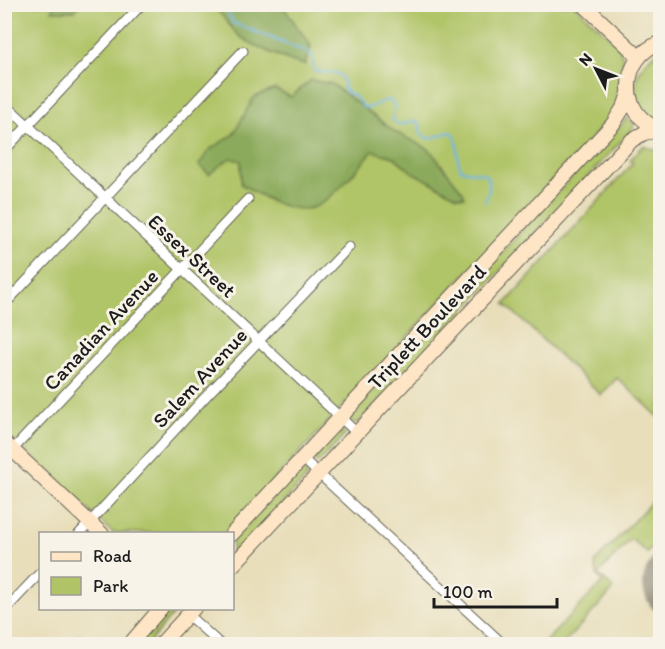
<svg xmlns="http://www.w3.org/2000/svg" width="665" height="649" viewBox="0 0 665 649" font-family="Itim,sans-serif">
<rect width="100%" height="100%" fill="#f7f3e8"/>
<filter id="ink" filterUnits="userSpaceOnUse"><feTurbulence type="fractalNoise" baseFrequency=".0167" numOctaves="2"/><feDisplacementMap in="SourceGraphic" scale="12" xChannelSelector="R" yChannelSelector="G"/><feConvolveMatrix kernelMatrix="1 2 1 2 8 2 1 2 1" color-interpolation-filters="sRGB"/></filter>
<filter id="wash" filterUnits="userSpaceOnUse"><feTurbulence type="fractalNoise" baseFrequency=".008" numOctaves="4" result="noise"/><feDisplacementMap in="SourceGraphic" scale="24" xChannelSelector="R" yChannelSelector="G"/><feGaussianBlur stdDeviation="1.35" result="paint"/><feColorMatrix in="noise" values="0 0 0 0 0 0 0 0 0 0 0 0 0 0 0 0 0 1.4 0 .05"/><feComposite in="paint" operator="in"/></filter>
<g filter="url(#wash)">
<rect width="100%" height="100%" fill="#e8deba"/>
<path fill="#b0c467" stroke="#667042" stroke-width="1.5" d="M4,5H574L610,37L618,45L623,58L616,106L612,116L225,533H113L5,432Z
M660,50V122C624,107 630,68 660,50Z
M627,118L634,124L633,128L626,136L358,423H352L349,417Z
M643,146L660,151V418L617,378L601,395L505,304L633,163L630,160Z
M337,428L342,429L346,434L318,463L315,461V457Z
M301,468L307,472L306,478L233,557L232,540Z
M660,493V539L647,553L631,539L598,574L614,589L563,644H543L603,582L597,575L595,562Z
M170,609L173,611V614L148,644H136Z"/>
<path fill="#8caa5c" stroke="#54633c" stroke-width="1.5" d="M55,5V4L80,5L74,11H52Z
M211,5H282L311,46L305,65C290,62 247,44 236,33C227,23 222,13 211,5Z
M311,80L332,84L395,132L429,149L463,192L465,197L457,196L412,172L394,157L373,151C360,165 330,204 311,208C288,213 260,196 241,184V161L230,158L209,174L199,165L209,150L233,135L254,97L275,89L291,97Z"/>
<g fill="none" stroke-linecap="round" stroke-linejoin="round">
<path stroke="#6cb5e4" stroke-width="2" d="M224,4L233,23L312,54L314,70L318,72C333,73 343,68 344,89L349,94L355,96L363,107C374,110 379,99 390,100L395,106L392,119C399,128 404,123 414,121L419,123L421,134L428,139L450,132L454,134C461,146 454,160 462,170L485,174L489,180V190L485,202"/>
<path stroke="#827d6b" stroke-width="22" d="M660,567C652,578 652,589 660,601"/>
</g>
</g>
<g filter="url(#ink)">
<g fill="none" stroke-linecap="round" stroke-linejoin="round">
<defs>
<path id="street" d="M4,103L357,433
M4,151L142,4
M4,305L243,51
M302,458L503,644
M4,459L248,199
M79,534L209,393L349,247
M4,611L40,573
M188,615L220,644
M82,643L84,644"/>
<path id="secondary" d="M583,4L639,57
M660,43C619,57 618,116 660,129
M4,442L102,534
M232,534L613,124L625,105L629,93
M232,566L632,140L644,133L660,130
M130,644L161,608
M161,644L194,608"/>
</defs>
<use href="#street" stroke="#636053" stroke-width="11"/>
<use href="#secondary" stroke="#636053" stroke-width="16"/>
<use href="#street" stroke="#fff" stroke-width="9"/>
<use href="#secondary" stroke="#fde5c5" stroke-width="14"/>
</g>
</g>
<g text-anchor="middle" stroke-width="6" stroke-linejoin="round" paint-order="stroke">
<g font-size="21" fill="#1c1c1c" stroke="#f7f3e8">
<text transform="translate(192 256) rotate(43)" y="7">Essex Street</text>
<text transform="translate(427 327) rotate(-47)" y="7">Triplett Boulevard</text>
<text transform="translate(101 330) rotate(-47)" y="7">Canadian Avenue</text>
<text transform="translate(200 378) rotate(-47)" y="7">Salem Avenue</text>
</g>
</g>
<rect width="665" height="649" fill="none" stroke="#f7f3e8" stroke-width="24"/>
<rect x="39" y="532" width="195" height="78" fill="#f7f3e8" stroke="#9f9d96" stroke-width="1.5"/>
<rect x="51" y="552" width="30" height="9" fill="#fde5c5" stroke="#9f9d96" stroke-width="1.5"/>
<text x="93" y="562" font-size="18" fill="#1c1c1c">Road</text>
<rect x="51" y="577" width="30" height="18" fill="#b0c467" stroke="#9f9d96" stroke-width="1.5"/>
<text x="93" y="592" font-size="18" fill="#1c1c1c">Park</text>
<g transform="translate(596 69) rotate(312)" stroke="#f7f3e8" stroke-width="4.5" paint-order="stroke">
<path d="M0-4.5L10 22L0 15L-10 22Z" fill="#1c1c1c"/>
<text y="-9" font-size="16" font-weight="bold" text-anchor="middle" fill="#1c1c1c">N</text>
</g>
<path d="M434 598v9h123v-9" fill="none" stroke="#1c1c1c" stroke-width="3"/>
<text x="443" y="598" font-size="18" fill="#1c1c1c" stroke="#f7f3e8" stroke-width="4.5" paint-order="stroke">100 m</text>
</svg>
